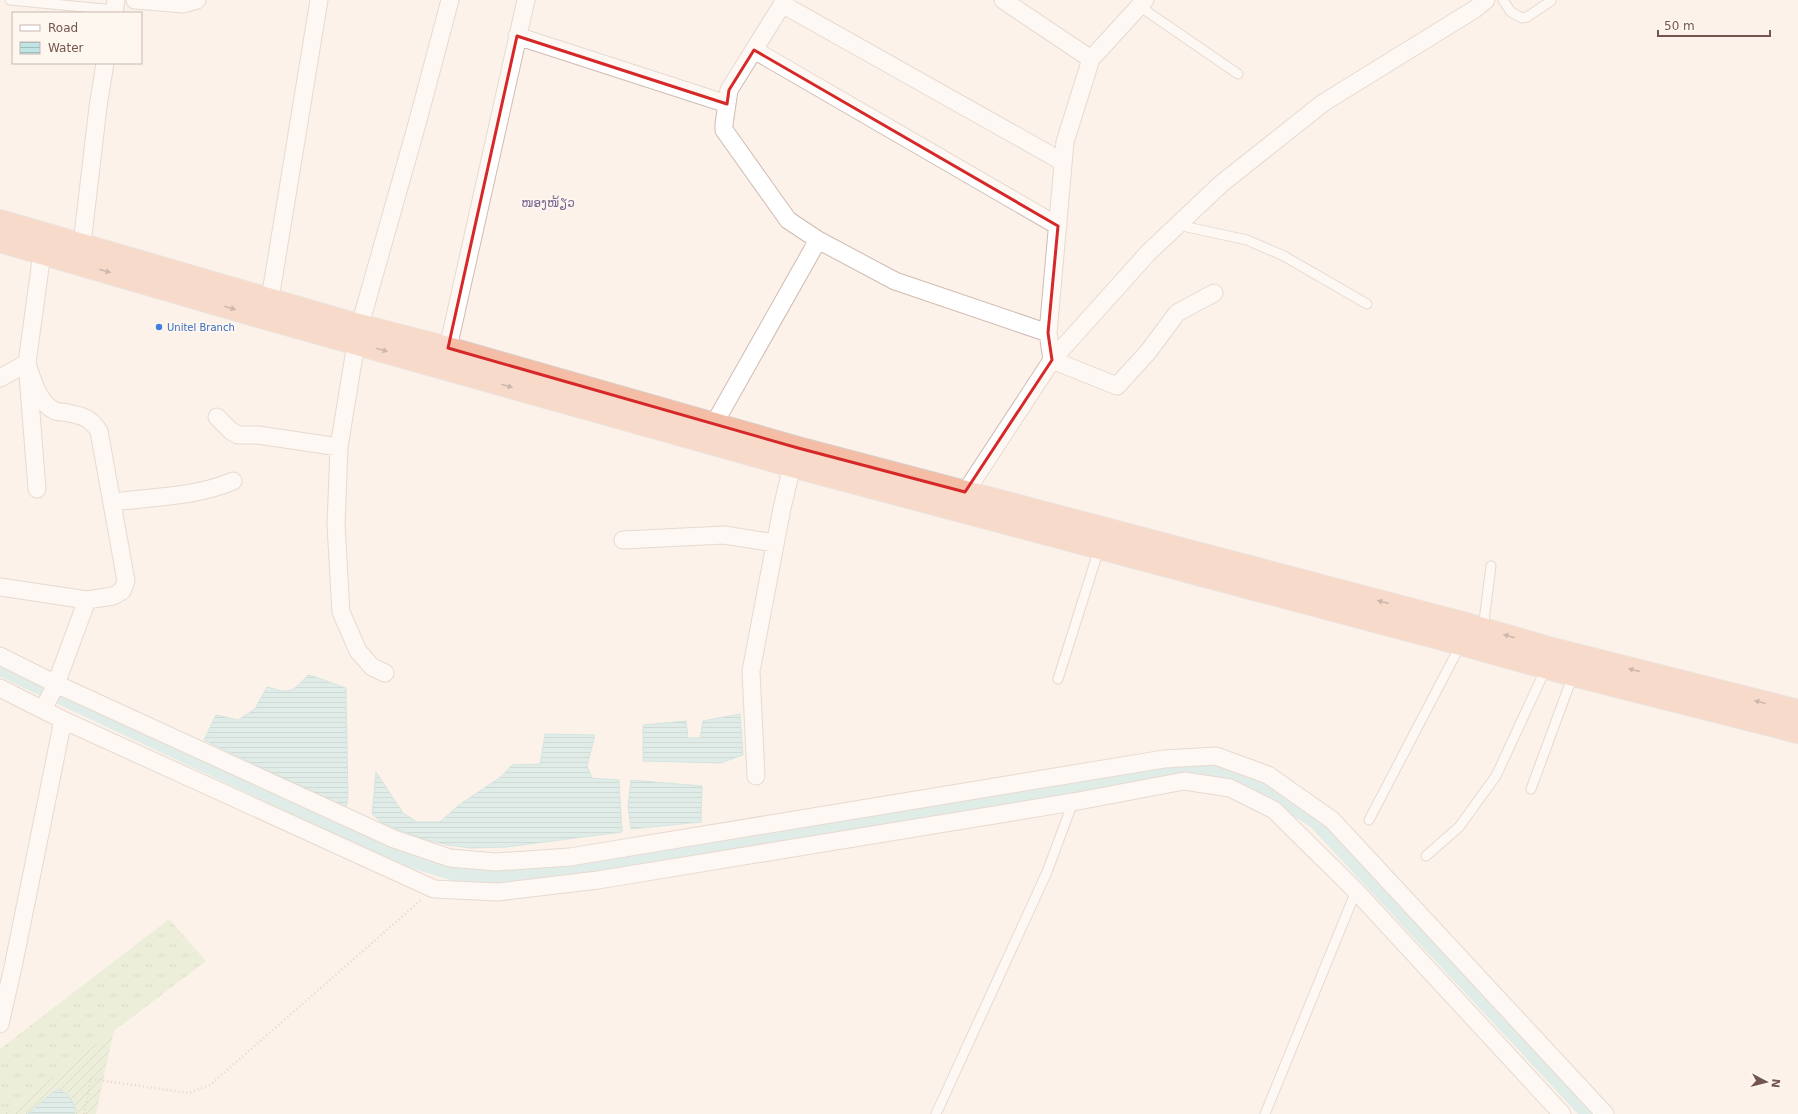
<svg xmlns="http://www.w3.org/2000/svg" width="1798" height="1114" viewBox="0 0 1798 1114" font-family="'DejaVu Sans','Noto Sans Lao',sans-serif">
<defs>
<pattern id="grass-tufts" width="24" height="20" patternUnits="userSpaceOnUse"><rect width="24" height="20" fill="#dae9c8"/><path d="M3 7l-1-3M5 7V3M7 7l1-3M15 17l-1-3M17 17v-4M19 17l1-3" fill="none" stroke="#b5c0a5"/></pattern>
<pattern id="garden-furrows" width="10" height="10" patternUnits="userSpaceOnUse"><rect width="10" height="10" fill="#dae9c8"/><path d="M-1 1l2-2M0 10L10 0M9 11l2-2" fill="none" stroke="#b5c0a5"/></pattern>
<pattern id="water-rules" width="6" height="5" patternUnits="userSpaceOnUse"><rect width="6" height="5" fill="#bfe5e5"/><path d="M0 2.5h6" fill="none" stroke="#a0bcbc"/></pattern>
</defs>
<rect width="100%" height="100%" fill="#fcf2ea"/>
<path fill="url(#grass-tufts)" d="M169,919L206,961L5,1114H0V1049Z"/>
<path fill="url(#garden-furrows)" d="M114,1030L96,1114H5Z"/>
<path fill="url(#water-rules)" stroke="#a5d5d6" d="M308,675C313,675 338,686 346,688L348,798L346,808L204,740L216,715L238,720L255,709L267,687C272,688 277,690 282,691C294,693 301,682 308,675Z
M740,714L743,755L720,763L643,761V725L686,721L688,738H700L703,721Z
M545,734L595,735L587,766L592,778L619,780L622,832L506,847L471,848L448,845L420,838L384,824L372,814L376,772L403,813L417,822H440L459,805L502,776L512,765L540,764Z
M631,780L702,786L701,822L631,829L628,806Z
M59,1089C68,1095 73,1100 76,1111L74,1114H28C38,1106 47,1095 59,1089Z"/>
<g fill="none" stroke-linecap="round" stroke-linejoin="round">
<path stroke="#bfe5e5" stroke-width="16" d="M0,668L402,857L465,876L526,874L711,849L1152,772L1215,771L1267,790L1316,821L1589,1114"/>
<defs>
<path id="service" d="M10,0L115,10
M1503,0L1511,12L1522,18L1527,17L1551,1
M1139,6L1238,74
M1178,225L1247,240L1284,256L1367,304
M1483,629L1491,566
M1058,679L1099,549
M1531,789L1573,675
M1369,820L1461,644
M1426,856L1459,827L1496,776L1546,668
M936,1114L1047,872L1073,802
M1265,1114L1356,891"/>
<path id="minor" d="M135,0L183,4L197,0
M785,0L729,90L724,124V130L788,220L818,240
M1003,0L1091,59
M1145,0L1091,59L1065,142L1048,333L1052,360L1117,386L1148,352L1177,313L1214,293
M782,4L1063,162
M114,13L116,0
M517,36L727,104
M754,50L1058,226
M79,255L82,244L98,107L105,63
M270,299L319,0
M360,325L417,124L450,0
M356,343L339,447L336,525L341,612L358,651L372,667L385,673
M448,348L526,0
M0,378L27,363C32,379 38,403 55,411C59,412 64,412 68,413C84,416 90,418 99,431L126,581L122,591L113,596L87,600L56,684L43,710
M217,417L231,431L238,435H258L339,447
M714,424L818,240L895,281L1048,333
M37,489L27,363L42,253
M112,502C152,497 196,497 233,481
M959,502L1052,360L1148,253L1221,184L1323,103L1475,9L1486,0
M623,540L724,535L775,543
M0,587L87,600
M0,656L56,684L394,839L450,858L496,862L570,857L1164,759L1216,756L1268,775L1332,820L1605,1114
M0,688L63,720L434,889L498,892L598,880L1073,802L1184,781L1230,788L1274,810L1356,891L1562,1114
M756,776L751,671L782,508L792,466
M0,1024L13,967L63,720"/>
<path id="trunk" d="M0,221L347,322L448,348L798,448L1466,624L1552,649L1798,711
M0,241L265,318L792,466L1461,644L1573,675L1798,732"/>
</defs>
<use href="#service" stroke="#cfbbb2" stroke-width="11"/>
<use href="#minor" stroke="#cfbbb2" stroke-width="19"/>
<use href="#trunk" stroke="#d8d0cd" stroke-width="24"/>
<path stroke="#d5b1a5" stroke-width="2.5" stroke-dasharray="1 3" stroke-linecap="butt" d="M84,1114L91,1079L189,1093L210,1085L421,900"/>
<use href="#service" stroke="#fff" stroke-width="9"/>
<use href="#minor" stroke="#fff" stroke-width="17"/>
<use href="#trunk" stroke="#f4bda5" stroke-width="22"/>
</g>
<defs><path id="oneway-solid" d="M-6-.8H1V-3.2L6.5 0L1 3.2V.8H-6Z"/></defs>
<g fill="#957064">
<use href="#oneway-solid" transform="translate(105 271) rotate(16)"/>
<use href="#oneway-solid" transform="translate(230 308) rotate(16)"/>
<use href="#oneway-solid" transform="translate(382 350) rotate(16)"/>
<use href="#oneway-solid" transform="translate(507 386) rotate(16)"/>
<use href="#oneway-solid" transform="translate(1383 602) rotate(-165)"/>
<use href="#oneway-solid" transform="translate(1509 636) rotate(-164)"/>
<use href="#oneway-solid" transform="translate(1634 670) rotate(-166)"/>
<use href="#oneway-solid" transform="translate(1760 702) rotate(-166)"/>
</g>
<path d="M0 0H1798V1114H0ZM517,36L727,104L729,90L754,50L1058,226L1048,333L1052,360L965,492L798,448L448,348Z" fill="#fcf2ea" fill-opacity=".55" fill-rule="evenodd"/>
<path fill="none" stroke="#d62828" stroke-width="3" stroke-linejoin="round" d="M517,36L727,104L729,90L754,50L1058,226L1048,333L1052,360L965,492L798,448L448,348Z"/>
<circle fill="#3f7fe0" stroke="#fef7f0" stroke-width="1.5" cx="159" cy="327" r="4"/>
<g text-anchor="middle" stroke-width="3.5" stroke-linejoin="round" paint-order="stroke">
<g font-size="10" fill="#366cbe" stroke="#fef7f0" text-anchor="start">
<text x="167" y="331">Unitel Branch</text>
</g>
<g font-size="12" fill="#7c6691" stroke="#fef7f0">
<text x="548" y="207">ໜອງໜ້ຽວ</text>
</g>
</g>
<rect x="12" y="12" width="130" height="52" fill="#fef7f0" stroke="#c7b7af"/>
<rect x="20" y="25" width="20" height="6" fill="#ffffff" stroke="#c7b7af"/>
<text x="48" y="32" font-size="12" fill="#75564e">Road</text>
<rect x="20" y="42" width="20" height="12" fill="url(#water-rules)" stroke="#c7b7af"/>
<text x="48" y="52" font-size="12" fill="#75564e">Water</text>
<g transform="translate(1766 1082) rotate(97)" stroke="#fef7f0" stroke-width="3" paint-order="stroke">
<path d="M0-3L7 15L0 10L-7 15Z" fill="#75564e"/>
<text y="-6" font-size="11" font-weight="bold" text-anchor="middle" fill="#75564e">N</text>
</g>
<path d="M1658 30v6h112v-6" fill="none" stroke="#75564e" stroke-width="2"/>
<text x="1664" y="30" font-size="12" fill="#75564e" stroke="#fef7f0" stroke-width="3" paint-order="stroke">50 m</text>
</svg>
